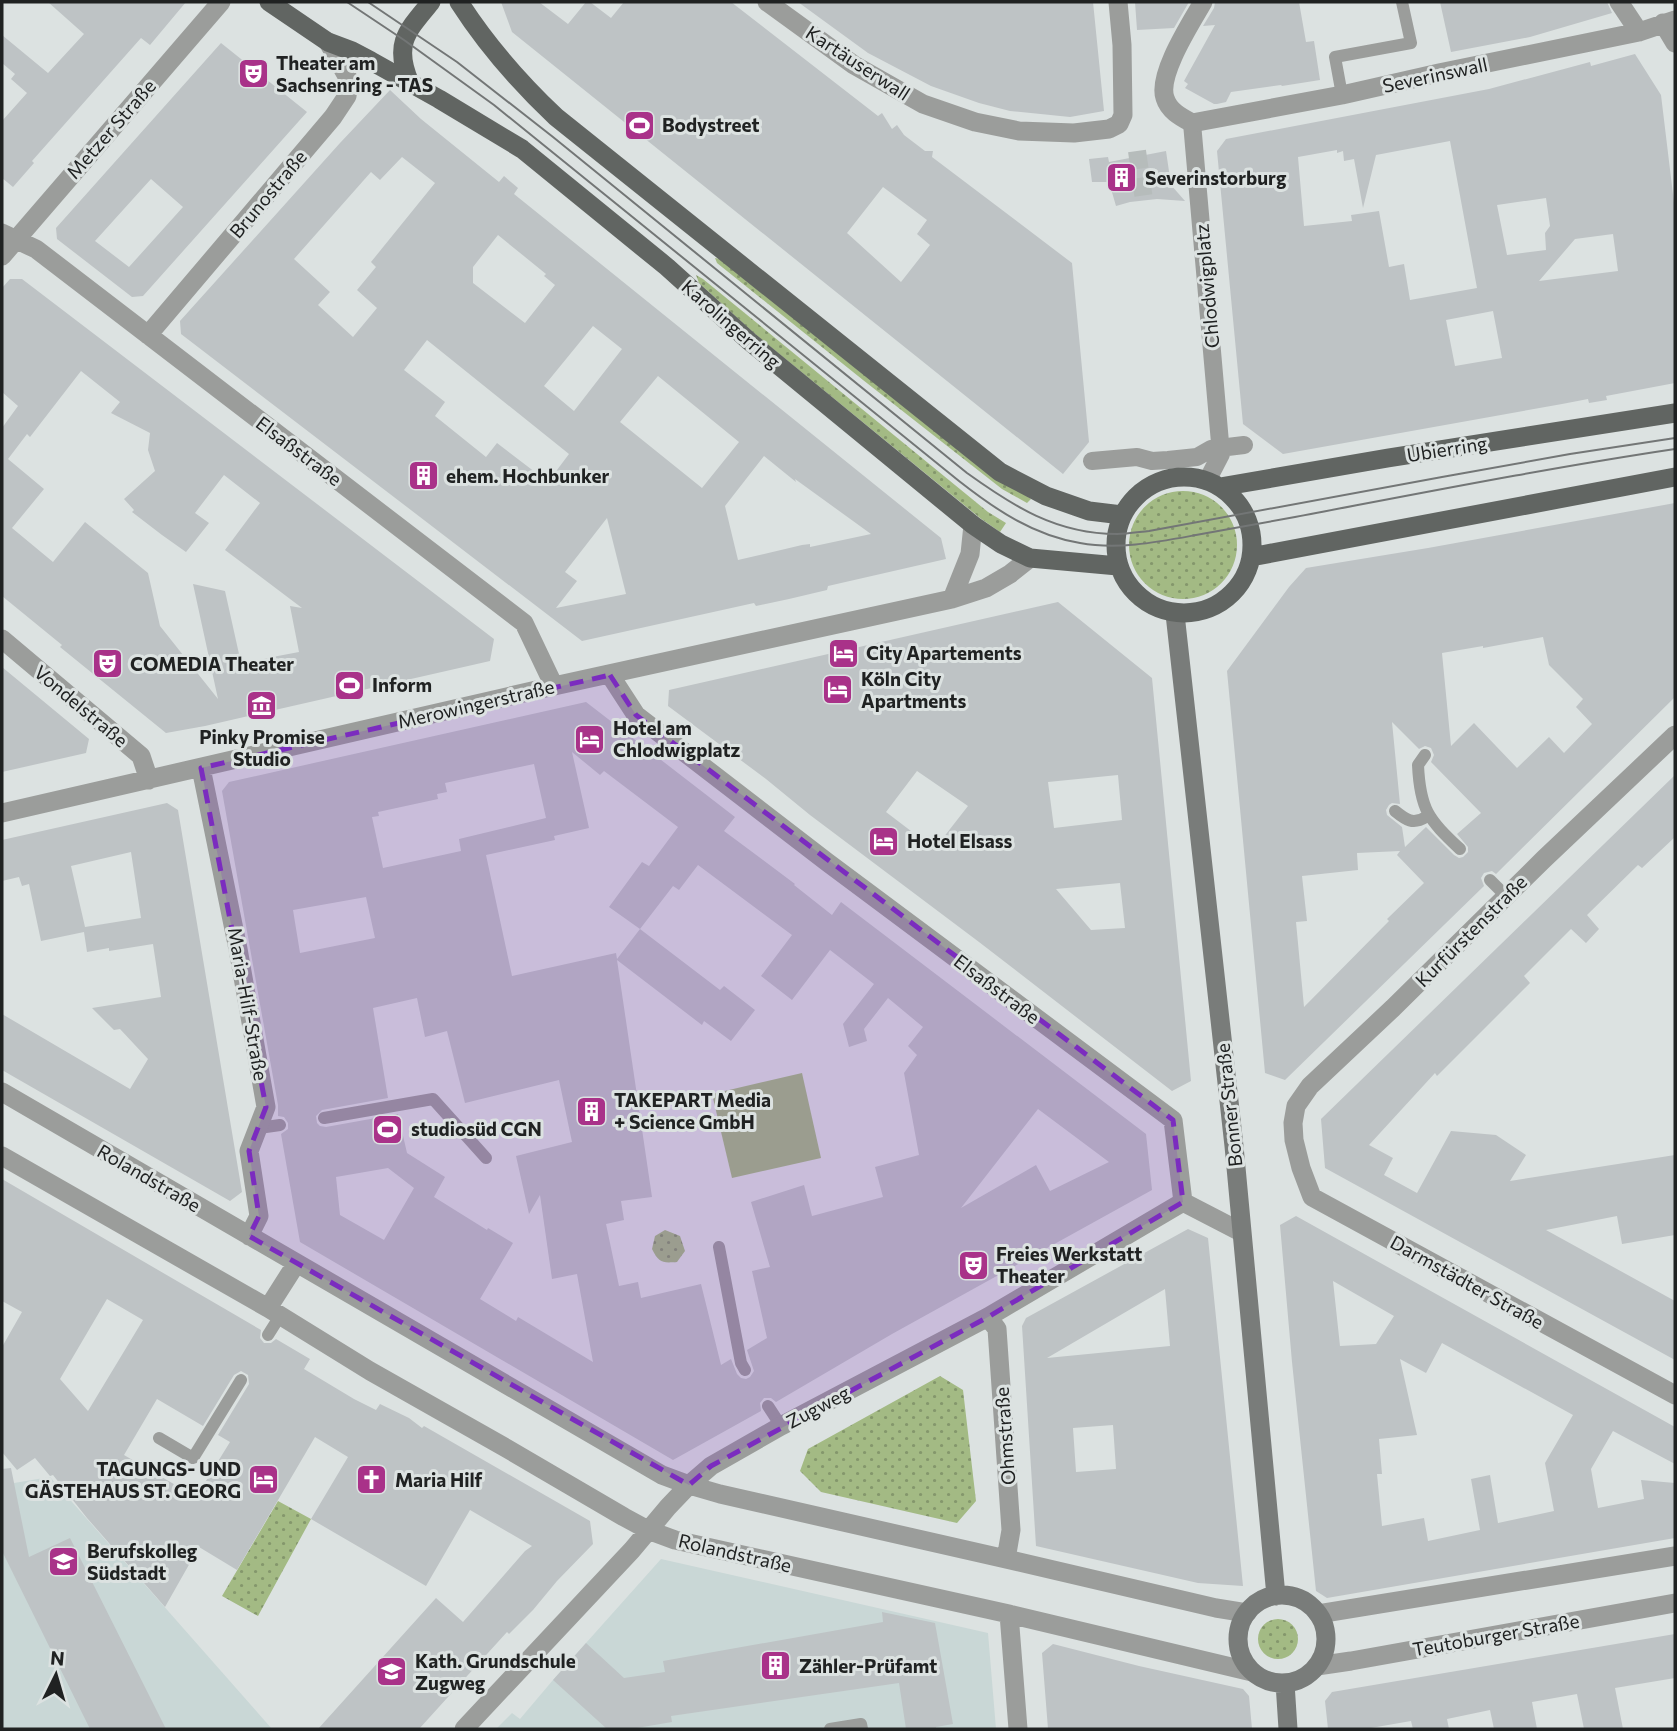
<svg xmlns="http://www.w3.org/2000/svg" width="1677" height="1731" viewBox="0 0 1677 1731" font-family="Commissioner,sans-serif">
<defs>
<pattern id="grass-dots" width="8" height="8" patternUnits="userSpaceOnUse" patternTransform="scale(1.75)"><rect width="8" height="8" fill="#a3ba84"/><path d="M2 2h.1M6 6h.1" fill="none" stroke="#84976c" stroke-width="1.8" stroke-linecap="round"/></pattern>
</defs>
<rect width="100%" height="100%" fill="#dce2e1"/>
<path fill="#c9d7d6" d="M50,1477L272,1729H2V1485Z
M661,1559L988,1633L996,1729H496L512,1713L520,1719L553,1680Z"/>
<path fill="url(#grass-dots)" d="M715,258L720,259L1031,499L1027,503L1002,489L863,380L717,263Z
M696,275L703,279L988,512L1006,523L1000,532L980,518L755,334L699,283Z
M1129 545a54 54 0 1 1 108 0a54 54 0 1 1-108 0Z
M665,1230L680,1236L685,1251L677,1262C662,1263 659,1263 652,1249L655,1236Z
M940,1376L963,1390L976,1501L957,1523L821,1492L800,1471L808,1449Z
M278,1501L311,1519L258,1616L222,1596Z
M1258 1639a20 20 0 1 1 40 0a20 20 0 1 1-40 0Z"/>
<path fill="#a3ba84" d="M802,1073L821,1158L732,1178L712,1094Z"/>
<path fill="#bec3c5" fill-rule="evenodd" d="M48,2H186L150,45L141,38L32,161L34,163L13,187L2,178V121L27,93L11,79L15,74L2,63V35L48,73L84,34Z
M501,2H539L568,24L586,2H590L611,18L624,2H731L878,116L882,113L892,129L897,125L904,135L925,151H933L932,157L1072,263L1089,442L1063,474L512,32ZM883,187L927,220L917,234L930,245L901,282L847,233Z
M798,2H1093L1104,111L1070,117L1010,111L979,103L931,86L868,53Z
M1135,2H1189L1174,28L1137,30Z
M1215,2H1299L1306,42L1314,41L1320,80L1282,86L1281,85L1231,92L1226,102L1217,104H1214L1185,88L1188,84L1184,81L1215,25L1203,26L1214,8Z
M1440,2H1607L1612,13L1530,37L1451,52Z
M221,43L307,112L143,296L132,297L57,239L56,228ZM151,179L183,207L129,267L95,241Z
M1635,54L1661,95L1675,211V383L1606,396L1607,400L1589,403L1588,399L1562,404L1283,454L1243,424L1217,151L1226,139L1489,89L1590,62L1591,66ZM1450,141L1477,288L1410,300L1404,264L1389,267L1379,211L1351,215L1352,221L1304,226L1298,157L1337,150V153L1343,151L1344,161L1354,159L1363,208L1376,155ZM1546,198L1550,226L1545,233L1546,250L1507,255L1497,205ZM1613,234L1618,271L1539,281L1575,239ZM1493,311L1502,358L1455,366L1446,320Z
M390,90L421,119L499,182L504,176L518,188L514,194L941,538L946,559L828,586L827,590L789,599L756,606L754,603L582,641L181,334L180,321L340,143ZM402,157L435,183L371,262L376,267L357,290L377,308L353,337L318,305L330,292L294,259L371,172L380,180ZM498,235L546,274L544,276L555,285L525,323L473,283V267ZM593,326L622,349L574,411L544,386ZM427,340L569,454L548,482L497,443L486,457L435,416L445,402L404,370ZM658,376L739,442L702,488L620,422ZM764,456L796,482L795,479L871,534L810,547V544L802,545L738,560L725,506ZM607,518L626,594L556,608L577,581L565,572Z
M1166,151L1171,185L1185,201L1157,199L1130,202L1116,206L1109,182H1092L1089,159L1108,157L1109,162Z
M10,279H22L494,639L490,661L205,726L166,733L60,647L62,645L2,596V428L18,406L2,392V288ZM81,371L120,402L111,413L150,433L148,450L155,471L124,499L134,510L132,512L162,535L186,552L209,523L195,513L224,475L260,503L225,550L302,608L290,606L299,652L241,663L225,591L193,584L218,699L160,626L148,573L85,522L53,562L12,528L44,489L8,459L27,434L30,437Z
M1675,503V697L1496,874L1492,871L1484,873L1481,878L1484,886L1285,1080L1265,1073L1227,671L1289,587L1306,568L1428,548ZM1543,637L1549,665L1583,699L1576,707L1592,724L1564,753L1549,737L1517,768L1474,723L1451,746L1442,653L1483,646V648ZM1392,722L1419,749L1425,746L1431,748L1434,755L1431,762L1481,813L1457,834L1468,847V852L1463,857L1459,858L1454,855L1426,827L1405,847L1402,827L1387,815L1386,810L1389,805L1392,803L1400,804ZM1400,851L1397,855L1424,883L1387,919L1389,921L1304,1007L1296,922L1307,921L1302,876L1358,870L1357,853Z
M1058,602L1152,678L1191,1081L1172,1091L979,942L810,815L766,779L668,706L669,690ZM917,771L968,806L943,838L928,844L886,812ZM1118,775L1122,820L1054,828L1048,782ZM1120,883L1125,928L1091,930L1056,889Z
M2,667L89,739L86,753L2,772Z
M586,702L735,817L724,831L795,884L794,885L832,915L841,902L1146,1134L1152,1190L892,1334L776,1402L771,1398H764L760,1403L761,1411L673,1460L300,1242L281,1134L288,1129V1123L284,1117L278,1116V1105L222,791L229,782ZM572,752L600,775L604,771L678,827L649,866L642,862L609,907L640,929L617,959L616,953L512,976L486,855L555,840L554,836L589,828ZM534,764L546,818L459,839L461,851L383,868L372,817L379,816L378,812L438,799L437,794L447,792L445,783ZM698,865L792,935L761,976L792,1000L830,950L874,984L843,1024L849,1047L867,1041L864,1029L888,998L923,1027L908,1046L917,1055L904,1073L919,1155L875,1167L883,1197L812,1216L804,1185L751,1202L770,1267L752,1271L767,1338L747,1350L754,1371L750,1377L746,1379L741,1378L737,1374L731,1359L721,1365L701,1284L641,1298L638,1282L619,1286L606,1224L624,1220L621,1201L652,1197L617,960L702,1025L704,1021L731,1041L755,1010L724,986L720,990L640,929L673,886L679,890ZM366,897L375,938L300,953L293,910ZM417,998L425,1037L447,1031L465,1103L559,1080L572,1142L516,1156L529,1214L540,1195L552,1279L577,1274L593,1362L518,1317L516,1321L480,1299L513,1243L488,1228L487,1230L434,1197L445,1177L407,1153L398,1114L326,1127L320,1126L317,1123L316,1116L322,1110L388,1098L373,1008ZM1038,1109L1109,1162L1050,1191L1036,1165L961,1208ZM388,1168L414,1188L384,1240L340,1215L336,1177Z
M1675,775V837L1642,868L1638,865L1587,915L1599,929L1586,943L1571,929L1524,976L1530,983L1437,1076L1435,1073L1369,1145L1393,1158L1384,1175L1417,1193L1451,1131L1496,1135L1526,1155L1510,1181L1675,1155V1235L1622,1244L1617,1216L1546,1230L1675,1301V1360L1325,1168L1321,1119Z
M167,803L178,810L242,1192L230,1201L2,1070V1014L130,1089L148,1059L120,1029L114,1030L92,1008L161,997L153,944L109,951V948L87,952L84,932L41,941L29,884L22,886L19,877L2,881V840ZM131,852L141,918L85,927L71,866Z
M2,1179L261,1330L260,1338L264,1343H271L276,1339L310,1359L304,1369L354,1399L376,1410L380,1404L409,1418L422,1428L424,1426L590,1521L593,1544L557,1581L533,1610L509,1634L507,1632L419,1729H318L436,1598L463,1622L525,1551L532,1546L470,1510L426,1586L311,1519L348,1457L315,1437L237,1570L199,1547L165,1607L87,1518L53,1475L50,1476L35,1458L17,1470L2,1452V1347L22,1312L2,1301ZM107,1299L143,1320L88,1411L60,1379ZM241,1371L248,1375L249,1384L218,1435L230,1442L196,1497L124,1455L157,1399L203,1426L234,1375Z
M1296,1216L1675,1427V1464L1613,1431L1591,1469L1598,1508L1644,1499L1641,1480L1675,1483V1538L1327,1598L1316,1591L1292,1362L1280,1225ZM1333,1281L1394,1316L1376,1344L1340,1346ZM1442,1343L1573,1415L1545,1463L1554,1511L1498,1523L1490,1475L1471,1479L1480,1530L1428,1541L1424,1518L1382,1526L1377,1474H1382L1379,1439L1417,1435L1400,1359L1426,1373Z
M1188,1229L1208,1238L1243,1586L1198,1583L1036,1546L1022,1326L1026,1318ZM1165,1289L1170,1346L1047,1358ZM1113,1425L1116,1469L1076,1472L1073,1428Z
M11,1468L29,1557L70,1538L166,1729H90L2,1551V1469Z
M882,1612L935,1623L953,1724L936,1727V1729H906L899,1683L671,1716L672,1722L631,1729H607L553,1680L586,1643L624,1678L665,1672L663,1661L883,1622Z
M1675,1634V1678L1615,1688L1623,1729H1584L1577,1694L1532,1702L1537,1729H1494L1490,1710L1447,1719L1449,1729H1413L1411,1721L1365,1729H1328L1325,1701L1332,1692Z
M1053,1644L1139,1666L1243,1689L1249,1696L1252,1729H1048L1042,1653Z"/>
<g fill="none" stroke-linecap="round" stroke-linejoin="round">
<path stroke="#b6bcbb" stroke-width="18" stroke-dasharray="18 9" stroke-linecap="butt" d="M1137,151L1144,200"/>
<path stroke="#9b9d9b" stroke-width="12" d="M1342,95L1335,57L1411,43L1402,2
M1425,755L1418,765C1420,809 1428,819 1460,849
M1395,811C1406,820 1413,825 1426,817
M1490,880L1506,896
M324,1118L433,1099L486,1158
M259,1128L280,1125
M719,1247L741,1363L745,1370
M268,1335L280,1316
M768,1406L781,1426
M159,1438L193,1458L241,1380
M830,1729L861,1724L862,1729"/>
<path stroke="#9b9d9b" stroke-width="18" d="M1192,123L1221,454L1207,481
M1092,461L1137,457L1152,461L1168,460L1197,457L1211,449L1244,445"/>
<path stroke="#9b9d9b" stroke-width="19" d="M767,2L854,65L923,104L975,122L1019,131L1074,133L1109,129L1119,124L1123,115L1122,45L1118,2
M1203,2C1191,23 1157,75 1165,98C1169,111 1181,117 1192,123L1342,95L1439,73L1639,32L1675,20
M1619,2L1639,32
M1663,23L1675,43
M2,233L36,249L524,623L554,686
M2,256L221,2
M148,335L333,117L347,96L349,80L328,42
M952,599L970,554L973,525
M2,639L141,756L149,780
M610,675L636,715L827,862L1173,1120L1183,1202
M1675,735L1544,859L1393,1008L1310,1086L1296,1106L1293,1123L1294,1140L1301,1168L1312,1197L1675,1395
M201,768L238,949L266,1107L249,1151L259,1216L249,1236
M2,813L554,686L952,599L986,588L1010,574L1030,558
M2,1092L662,1475L689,1485L720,1494L1006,1559L1216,1608L1247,1613
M2,1156L268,1308L370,1371L506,1448L624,1517L648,1530L675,1540L1009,1614L1252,1672
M268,1308L296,1264
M988,1317L997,1329L1011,1530L1006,1559
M1009,1614L1018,1729
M1318,1614L1675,1556
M1317,1666L1351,1661L1675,1603
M464,1729L632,1550L668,1507L689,1485L711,1466L781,1426L988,1317L1183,1202L1241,1232"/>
<path stroke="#797c7a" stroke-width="19" d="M1175,614L1234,1146L1276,1596
M1238 1639a44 44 0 1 1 88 0a44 44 0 1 1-88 0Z
M1285,1683L1288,1729"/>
<path stroke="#616562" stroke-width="19" d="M269,2L328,42L352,51L371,61L439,99L522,149L667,267L749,341L973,525L1001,544L1030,558L1118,566
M459,2C486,44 520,83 556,117L1000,472L1046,496L1089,511L1122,515
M410,83C393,44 407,31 431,2
M1116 545a68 68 0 1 1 136 0a68 68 0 1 1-136 0Z
M1220,487L1388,458L1675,413
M1251,557L1675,477"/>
<path stroke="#737676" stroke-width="2" d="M347,2L404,40L494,105L959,481C996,510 1033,535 1080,543C1118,550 1158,542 1196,535C1229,529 1262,523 1295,517C1422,493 1548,468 1675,449
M368,2L457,62L553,137L967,473C1013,506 1056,534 1117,534C1127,534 1139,532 1149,531L1442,477L1570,454L1675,438"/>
</g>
<path fill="#7b2cbf" fill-opacity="0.2" stroke="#7b2cbf" stroke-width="5" stroke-dasharray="14 9" stroke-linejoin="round" d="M610,675L636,715L1173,1120L1183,1202L988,1317L711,1466L689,1485L249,1236L259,1216L249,1151L266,1107L201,768Z"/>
<defs>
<symbol id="theatre-square" viewBox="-11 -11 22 22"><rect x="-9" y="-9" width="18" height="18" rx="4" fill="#a93289" stroke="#dce2e1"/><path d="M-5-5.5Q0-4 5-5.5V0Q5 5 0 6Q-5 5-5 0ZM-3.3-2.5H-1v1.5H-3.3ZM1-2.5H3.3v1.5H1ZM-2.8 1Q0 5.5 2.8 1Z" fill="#fff"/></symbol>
<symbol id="stadium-square" viewBox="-11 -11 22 22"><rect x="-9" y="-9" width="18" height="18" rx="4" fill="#a93289" stroke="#dce2e1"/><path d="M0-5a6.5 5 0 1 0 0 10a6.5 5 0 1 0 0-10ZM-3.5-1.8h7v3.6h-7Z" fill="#fff"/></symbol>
<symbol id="building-square" viewBox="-11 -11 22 22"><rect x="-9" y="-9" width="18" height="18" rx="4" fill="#a93289" stroke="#dce2e1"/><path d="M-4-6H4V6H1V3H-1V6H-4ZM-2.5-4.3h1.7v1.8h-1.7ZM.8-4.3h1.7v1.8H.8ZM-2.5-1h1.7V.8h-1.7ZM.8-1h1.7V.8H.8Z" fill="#fff"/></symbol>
<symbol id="hotel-square" viewBox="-11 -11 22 22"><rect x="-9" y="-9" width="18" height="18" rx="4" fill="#a93289" stroke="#dce2e1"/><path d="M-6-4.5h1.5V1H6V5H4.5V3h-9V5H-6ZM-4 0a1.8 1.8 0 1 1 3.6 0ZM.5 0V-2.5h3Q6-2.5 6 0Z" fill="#fff"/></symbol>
<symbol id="museum-square" viewBox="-11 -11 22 22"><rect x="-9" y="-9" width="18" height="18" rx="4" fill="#a93289" stroke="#dce2e1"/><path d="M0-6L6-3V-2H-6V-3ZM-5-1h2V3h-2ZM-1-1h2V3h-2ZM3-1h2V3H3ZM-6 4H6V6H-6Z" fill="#fff"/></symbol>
<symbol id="church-square" viewBox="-11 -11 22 22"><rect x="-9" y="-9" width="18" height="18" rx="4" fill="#a93289" stroke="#dce2e1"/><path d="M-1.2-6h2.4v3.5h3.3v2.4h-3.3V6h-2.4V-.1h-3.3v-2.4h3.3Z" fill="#fff"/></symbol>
<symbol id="school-square" viewBox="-11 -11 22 22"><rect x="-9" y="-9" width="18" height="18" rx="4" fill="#a93289" stroke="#dce2e1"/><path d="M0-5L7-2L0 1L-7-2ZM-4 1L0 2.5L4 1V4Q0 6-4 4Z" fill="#fff"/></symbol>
</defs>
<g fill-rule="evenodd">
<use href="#theatre-square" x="236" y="56" width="35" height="35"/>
<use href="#stadium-square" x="622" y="108" width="35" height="35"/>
<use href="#building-square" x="1104" y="160" width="35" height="35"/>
<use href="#building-square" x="406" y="458" width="35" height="35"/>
<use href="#hotel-square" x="826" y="636" width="35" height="35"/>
<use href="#theatre-square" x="90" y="646" width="35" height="35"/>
<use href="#stadium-square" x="332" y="668" width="35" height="35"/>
<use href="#hotel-square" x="820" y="672" width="35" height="35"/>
<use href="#museum-square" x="244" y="688" width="35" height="35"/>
<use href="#hotel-square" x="572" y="722" width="35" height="35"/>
<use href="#hotel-square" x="866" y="824" width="35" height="35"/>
<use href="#building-square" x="574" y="1094" width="35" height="35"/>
<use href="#stadium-square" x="370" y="1112" width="35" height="35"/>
<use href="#theatre-square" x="956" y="1248" width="35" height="35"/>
<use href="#hotel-square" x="246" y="1462" width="35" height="35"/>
<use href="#church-square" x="354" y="1462" width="35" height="35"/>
<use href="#school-square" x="46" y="1544" width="35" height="35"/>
<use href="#building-square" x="758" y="1648" width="35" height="35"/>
<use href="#school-square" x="374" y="1654" width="35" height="35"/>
</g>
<g text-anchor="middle" stroke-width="6" stroke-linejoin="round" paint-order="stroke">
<g font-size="19" font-weight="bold" fill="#202222" stroke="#dce2e1" text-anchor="start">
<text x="276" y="70">Theater am<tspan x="276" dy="22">Sachsenring - TAS</tspan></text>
<text x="662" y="132">Bodystreet</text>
<text x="1145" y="185">Severinstorburg</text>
<text x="446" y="483">ehem. Hochbunker</text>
<text x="866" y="660">City Apartements</text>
<text x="130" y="671">COMEDIA Theater</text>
<text x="861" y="686">Köln City<tspan x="861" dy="22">Apartments</tspan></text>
<text x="372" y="692">Inform</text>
<text x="613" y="735">Hotel am<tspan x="613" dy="22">Chlodwigplatz</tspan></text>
<text x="262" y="744" text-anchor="middle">Pinky Promise<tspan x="262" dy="22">Studio</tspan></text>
<text x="907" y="848">Hotel Elsass</text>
<text x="614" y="1107">TAKEPART Media<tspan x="614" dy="22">+ Science GmbH</tspan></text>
<text x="411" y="1136">studiosüd CGN</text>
<text x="996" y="1261">Freies Werkstatt<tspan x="996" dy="22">Theater</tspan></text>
<text x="241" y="1476" text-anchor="end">TAGUNGS- UND<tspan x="241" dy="22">GÄSTEHAUS ST. GEORG</tspan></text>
<text x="395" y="1487">Maria Hilf</text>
<text x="87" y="1558">Berufskolleg<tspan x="87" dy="22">Südstadt</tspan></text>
<text x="415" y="1668">Kath. Grundschule<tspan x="415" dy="22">Zugweg</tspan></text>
<text x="799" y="1673">Zähler-Prüfamt</text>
</g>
<g font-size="19" fill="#202222" stroke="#dce2e1">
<text transform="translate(858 63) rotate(33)" y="7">Kartäuserwall</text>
<text transform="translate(1435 75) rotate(-12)" y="7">Severinswall</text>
<text transform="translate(111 129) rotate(-49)" y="7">Metzer Straße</text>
<text transform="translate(268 194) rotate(-50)" y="7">Brunostraße</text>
<text transform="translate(1207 286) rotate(-95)" y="7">Chlodwigplatz</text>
<text transform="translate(731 324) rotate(41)" y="7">Karolingerring</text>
<text transform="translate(1447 449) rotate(-9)" y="7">Ubierring</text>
<text transform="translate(299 451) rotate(37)" y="7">Elsaßstraße</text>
<text transform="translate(476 704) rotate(-13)" y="7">Merowingerstraße</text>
<text transform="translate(81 706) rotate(40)" y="7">Vondelstraße</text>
<text transform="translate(1471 931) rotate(-45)" y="7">Kurfürstenstraße</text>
<text transform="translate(997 989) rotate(37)" y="7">Elsaßstraße</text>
<text transform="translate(248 1004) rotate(80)" y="7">Maria-Hilf-Straße</text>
<text transform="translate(1229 1105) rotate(-96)" y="7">Bonner Straße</text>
<text transform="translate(149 1178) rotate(30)" y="7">Rolandstraße</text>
<text transform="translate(1467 1282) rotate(29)" y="7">Darmstädter Straße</text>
<text transform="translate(818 1407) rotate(-28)" y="7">Zugweg</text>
<text transform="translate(1005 1436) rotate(-94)" y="7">Ohmstraße</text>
<text transform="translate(735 1553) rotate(13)" y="7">Rolandstraße</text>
<text transform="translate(1496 1635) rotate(-10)" y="7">Teutoburger Straße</text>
</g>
</g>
<rect width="1677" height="1731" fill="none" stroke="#202222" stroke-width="7"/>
<g transform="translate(56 1675) rotate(5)" stroke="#dce2e1" stroke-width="5" paint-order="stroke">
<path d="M0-5L12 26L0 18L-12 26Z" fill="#202222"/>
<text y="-10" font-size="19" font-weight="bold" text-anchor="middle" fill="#202222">N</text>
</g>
</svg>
